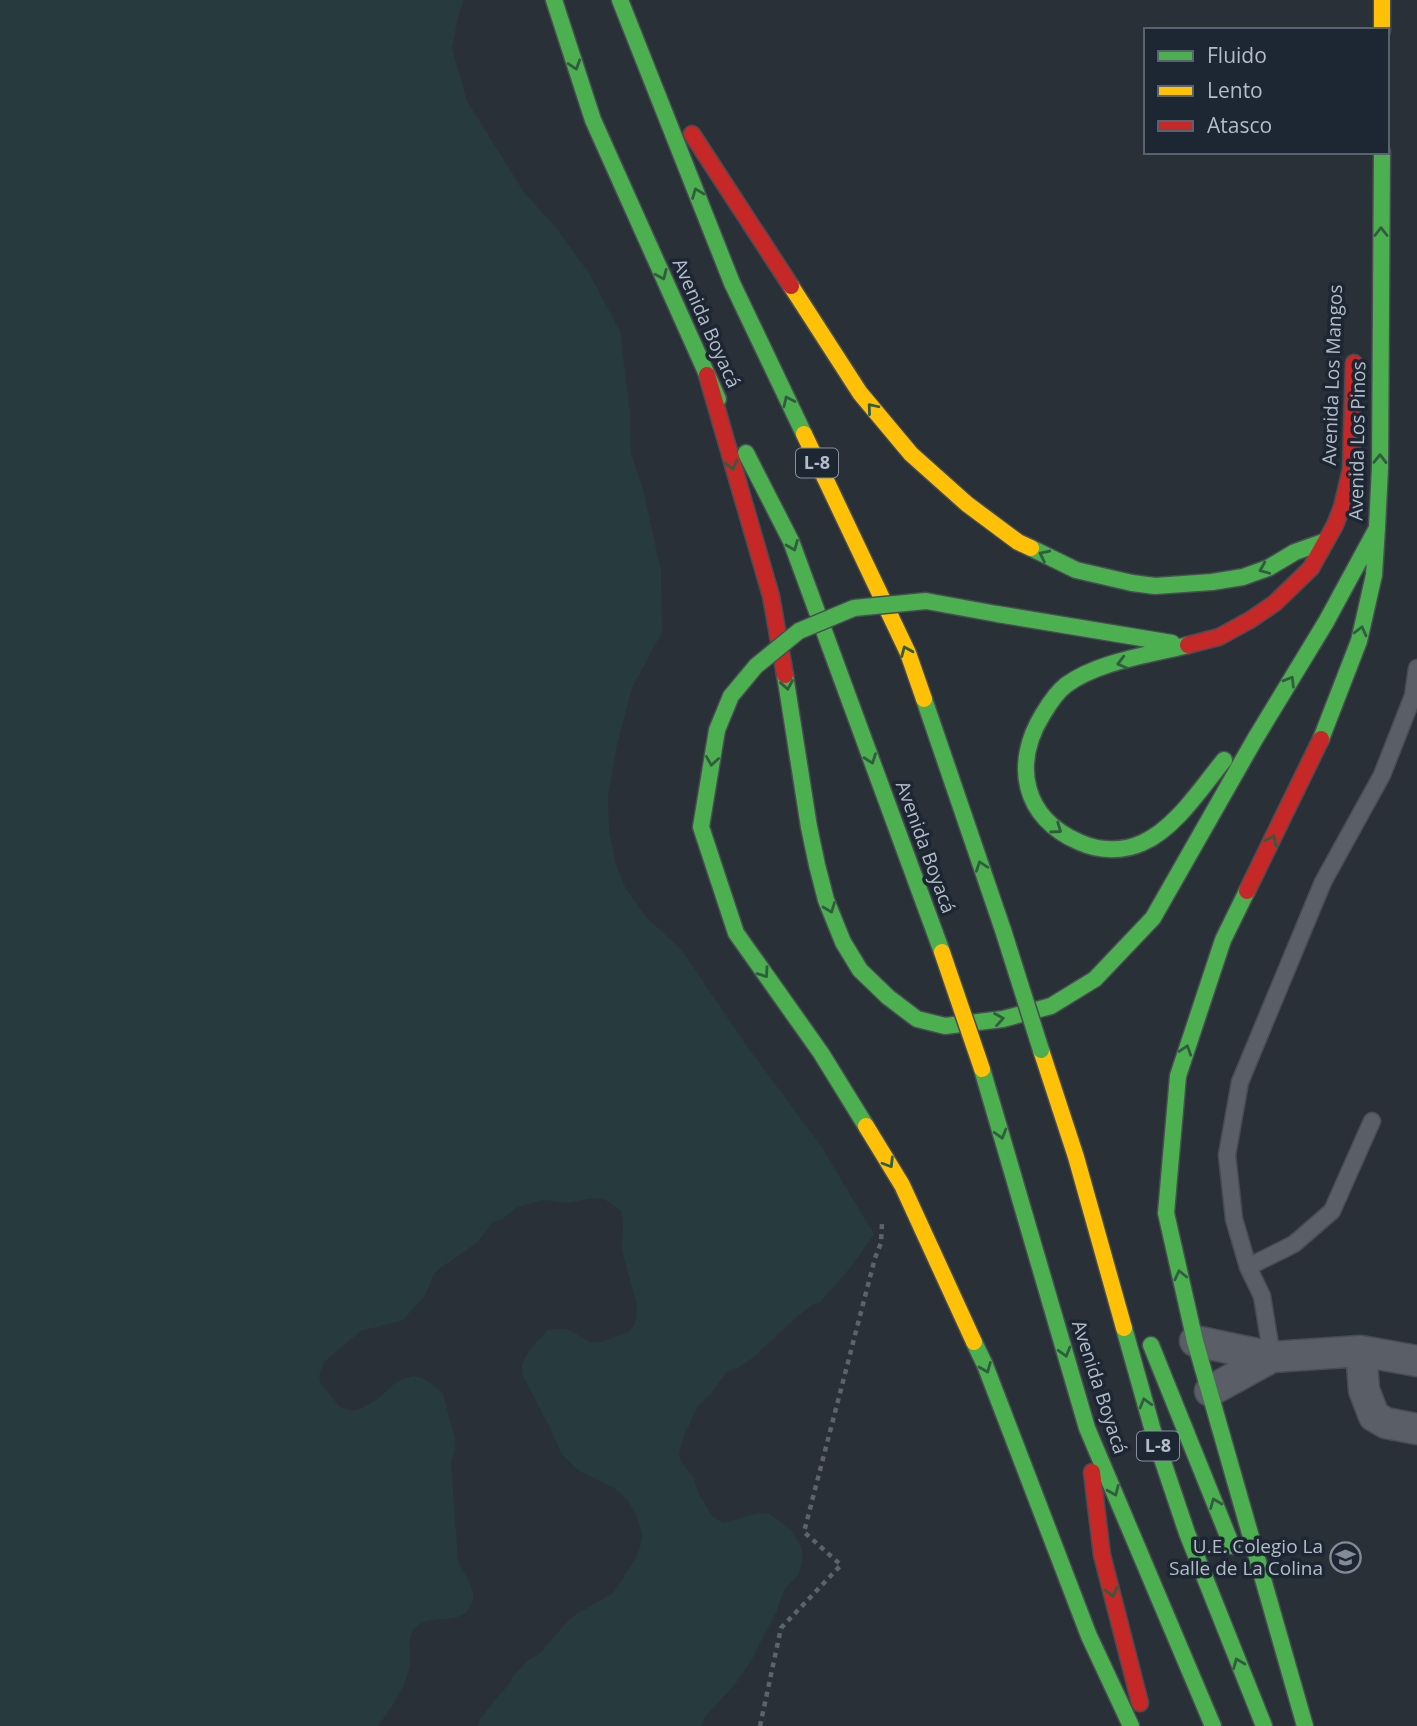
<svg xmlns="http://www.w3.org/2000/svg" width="1417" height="1726" viewBox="0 0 1417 1726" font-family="'Open Sans',sans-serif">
<rect width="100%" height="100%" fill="#2a3038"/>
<path fill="#273a3e" d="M0,0H464L458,17L452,48L467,101L523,191L556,228L589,273L620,331L630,413L631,454L643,489L661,571L662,632L632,688L617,745L608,796L609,830L616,865L626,889L646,917L681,949L746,1045L821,1146L874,1234L851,1267L820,1302L812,1305L792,1321L753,1358L737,1368L727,1372L711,1393L698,1406L685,1434L679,1454L681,1462L693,1477L700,1496L713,1517L724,1523L751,1515L762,1513L770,1514L792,1531L801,1547L803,1558L799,1574L784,1590L777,1610L751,1661L736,1683L705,1717L701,1726H478L480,1719L499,1695L506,1688L515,1674L528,1660L539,1654L567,1622L575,1615L613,1593L636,1558L640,1547L643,1536L637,1517L626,1498L616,1489L579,1471L561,1453L551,1430L523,1376L522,1366L525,1357L533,1346L547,1331L555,1329H566L591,1342H602L629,1332L635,1324L637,1312L636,1301L622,1251L623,1222L621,1211L604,1199L593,1198L566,1203L544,1200L517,1207L502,1219L492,1223L478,1242L439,1269L433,1276L426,1294L403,1320L361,1331L324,1362L319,1376L321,1384L339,1406L351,1411L360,1409L378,1399L394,1384L403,1379L413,1376L421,1378L431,1383L443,1394L456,1443L451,1463L458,1560C463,1575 479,1589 471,1605C460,1629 431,1611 415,1628C406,1637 412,1653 410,1664C408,1683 390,1711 378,1726H0Z"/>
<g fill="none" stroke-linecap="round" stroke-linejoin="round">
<defs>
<path id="lane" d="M1248,1267L1294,1244L1332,1211L1372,1121
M1272,1357L1262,1296L1248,1267L1234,1219L1227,1155L1240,1082L1323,882L1382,775L1413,696L1417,668"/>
<path id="street" d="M1195,1341L1272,1357L1361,1351L1417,1361
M1361,1351L1364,1390L1374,1416L1386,1423L1417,1429
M1210,1391L1272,1357"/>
<path id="fast" d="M554,0L593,120L718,399
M620,0L732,283L804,434
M746,453L791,541L942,952
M1031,548L1076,570L1132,583L1155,586L1212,582L1243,577L1268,568L1295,552L1326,541
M997,614L1172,643
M1188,645C1150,655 1099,661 1066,685C1057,692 1049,704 1043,714C1012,764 1023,818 1079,842C1099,851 1122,852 1142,843C1175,829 1202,787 1224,760
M785,675L809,827L817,865L826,900L843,942L860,970L888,997L917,1019L945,1026L1003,1019L1051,1006L1095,979L1153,918L1255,739
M731,696L717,730L701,827L736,933L821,1053L866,1126
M924,699L1003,930
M1255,739L1326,622L1377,528L1380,468L1382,152
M1321,739L1359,641L1374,575L1377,528
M1247,891L1223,940L1178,1076L1166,1213L1195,1341L1305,1726
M982,1069L1087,1428L1213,1726
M1124,1328L1155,1438L1187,1533L1264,1726
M974,1342L985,1365L1089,1636L1131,1726
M1151,1345L1232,1546"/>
<path id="slow" d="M1382,0V30
M791,286L860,393L911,454L967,504L1018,542L1031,548
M804,434L908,653L924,699
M1041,1050L1076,1157L1124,1328
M866,1126L902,1185L974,1342"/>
<path id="jam" d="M692,134L791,286
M707,375L771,596L785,675
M1188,645L1219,637L1250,620L1275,603L1311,568L1335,525L1342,507L1351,469L1354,363
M1247,891L1321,739
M1092,1472L1102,1555L1140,1703"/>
</defs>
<use href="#lane" stroke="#484c53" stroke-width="19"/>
<use href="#street" stroke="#484c53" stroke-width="33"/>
<use href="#fast" stroke="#484c53" stroke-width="19"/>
<use href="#slow" stroke="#484c53" stroke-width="19"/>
<use href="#jam" stroke="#484c53" stroke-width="19"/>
<path stroke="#5d636a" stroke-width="4.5" stroke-dasharray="5 5" stroke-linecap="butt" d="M760,1726L781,1628L841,1565L804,1532L875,1258L881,1243L882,1223"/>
<use href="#lane" stroke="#5a5e66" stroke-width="16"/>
<use href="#street" stroke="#5a5e66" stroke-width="30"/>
<use href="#fast" stroke="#4caf50" stroke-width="16"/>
<use href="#slow" stroke="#ffc107" stroke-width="16"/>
<use href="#jam" stroke="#c62828" stroke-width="16"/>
<defs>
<path id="fast-bridge" d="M731,696L756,666L799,631L854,608L926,601L997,614
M1003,930L1041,1050"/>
<path id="slow-bridge" d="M942,952L982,1069"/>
</defs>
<use href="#fast-bridge" stroke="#474c53" stroke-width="19" stroke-linecap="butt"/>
<use href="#slow-bridge" stroke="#474c53" stroke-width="19" stroke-linecap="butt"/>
<use href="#fast-bridge" stroke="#4caf50" stroke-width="16"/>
<use href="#slow-bridge" stroke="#ffc107" stroke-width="16"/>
</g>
<defs><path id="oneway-chevron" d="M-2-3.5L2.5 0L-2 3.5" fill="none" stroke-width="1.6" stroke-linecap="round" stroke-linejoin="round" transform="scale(1.75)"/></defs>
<g stroke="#305d3f">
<use href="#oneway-chevron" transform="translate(575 65) rotate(72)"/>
<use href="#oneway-chevron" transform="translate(697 193) rotate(-111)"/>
<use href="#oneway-chevron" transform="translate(1381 232) rotate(-90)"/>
<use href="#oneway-chevron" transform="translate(662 275) rotate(66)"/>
<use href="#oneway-chevron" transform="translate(788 401) rotate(-115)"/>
<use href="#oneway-chevron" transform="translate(872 408) rotate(-130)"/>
<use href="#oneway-chevron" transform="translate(1380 459) rotate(-89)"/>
<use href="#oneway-chevron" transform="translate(732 465) rotate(75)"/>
<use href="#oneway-chevron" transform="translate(793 546) rotate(68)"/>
<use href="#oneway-chevron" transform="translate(1044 555) rotate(-154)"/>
<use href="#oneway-chevron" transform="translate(1264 569) rotate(157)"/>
<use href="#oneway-chevron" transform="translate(1361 631) rotate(-76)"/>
<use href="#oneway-chevron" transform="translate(906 651) rotate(-113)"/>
<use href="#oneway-chevron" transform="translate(1122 663) rotate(165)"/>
<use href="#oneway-chevron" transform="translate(1290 681) rotate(-59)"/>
<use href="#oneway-chevron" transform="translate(787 685) rotate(80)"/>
<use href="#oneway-chevron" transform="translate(871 759) rotate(70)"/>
<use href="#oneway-chevron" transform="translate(712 761) rotate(99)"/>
<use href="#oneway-chevron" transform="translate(1057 829) rotate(35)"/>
<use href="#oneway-chevron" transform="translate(1272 840) rotate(-64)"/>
<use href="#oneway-chevron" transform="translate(981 866) rotate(-109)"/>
<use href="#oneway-chevron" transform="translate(830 908) rotate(69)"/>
<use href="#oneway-chevron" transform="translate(764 973) rotate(55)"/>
<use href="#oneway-chevron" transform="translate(999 1019) rotate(-10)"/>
<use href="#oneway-chevron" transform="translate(1186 1050) rotate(-72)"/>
<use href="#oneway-chevron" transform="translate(1001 1134) rotate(74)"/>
<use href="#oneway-chevron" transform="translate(889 1163) rotate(58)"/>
<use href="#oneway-chevron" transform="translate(1180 1275) rotate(-103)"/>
<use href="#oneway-chevron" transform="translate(1065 1352) rotate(74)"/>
<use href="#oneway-chevron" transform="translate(986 1368) rotate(68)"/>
<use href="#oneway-chevron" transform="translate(1145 1403) rotate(-106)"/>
<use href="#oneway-chevron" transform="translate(1114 1491) rotate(67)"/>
<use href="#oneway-chevron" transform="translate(1215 1503) rotate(-112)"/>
<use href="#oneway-chevron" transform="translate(1112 1592) rotate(76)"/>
<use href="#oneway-chevron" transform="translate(1238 1663) rotate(-112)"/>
</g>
<defs>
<symbol id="school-ring" viewBox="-11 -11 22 22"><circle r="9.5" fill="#1d2633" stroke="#848b96" stroke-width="1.5"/><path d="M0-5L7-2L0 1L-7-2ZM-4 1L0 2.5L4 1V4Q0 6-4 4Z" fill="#848b96"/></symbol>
</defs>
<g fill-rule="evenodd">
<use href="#school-ring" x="1328" y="1540" width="35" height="35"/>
</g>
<g text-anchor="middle" stroke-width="7" stroke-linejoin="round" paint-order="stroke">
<g fill="#1d2633" stroke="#878f9c" stroke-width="2">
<rect x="796" y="448.5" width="42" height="29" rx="5"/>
<rect x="1137" y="1431.5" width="42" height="29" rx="5"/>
</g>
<g font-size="18" font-weight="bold" fill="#b4bcc9">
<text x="817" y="469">L-8</text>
<text x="1158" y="1452">L-8</text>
</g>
<g font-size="19" fill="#b4bcc9" stroke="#1d2633">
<text transform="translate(707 323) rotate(66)" y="7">Avenida Boyacá</text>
<text transform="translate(1332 375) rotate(-88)" y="7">Avenida Los Mangos</text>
<text transform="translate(1357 441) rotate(-89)" y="7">Avenida Los Pinos</text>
<text transform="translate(926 847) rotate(70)" y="7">Avenida Boyacá</text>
<text transform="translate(1100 1387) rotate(72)" y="7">Avenida Boyacá</text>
</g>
<g font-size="19" fill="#b4bcc9" stroke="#1d2633" text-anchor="end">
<text x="1323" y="1553">U.E. Colegio La<tspan x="1323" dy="22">Salle de La Colina</tspan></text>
</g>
</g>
<rect x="1144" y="28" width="245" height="126" fill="#1d2633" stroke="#59626f" stroke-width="2"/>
<rect x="1158" y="51" width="35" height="10" fill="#4caf50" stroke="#59626f" stroke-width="2"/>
<text x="1207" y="63" font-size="21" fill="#b4bcc9">Fluido</text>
<rect x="1158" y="86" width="35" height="10" fill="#ffc107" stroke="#59626f" stroke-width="2"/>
<text x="1207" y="98" font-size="21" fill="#b4bcc9">Lento</text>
<rect x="1158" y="121" width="35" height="10" fill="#c62828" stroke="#59626f" stroke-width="2"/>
<text x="1207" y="133" font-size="21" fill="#b4bcc9">Atasco</text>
</svg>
